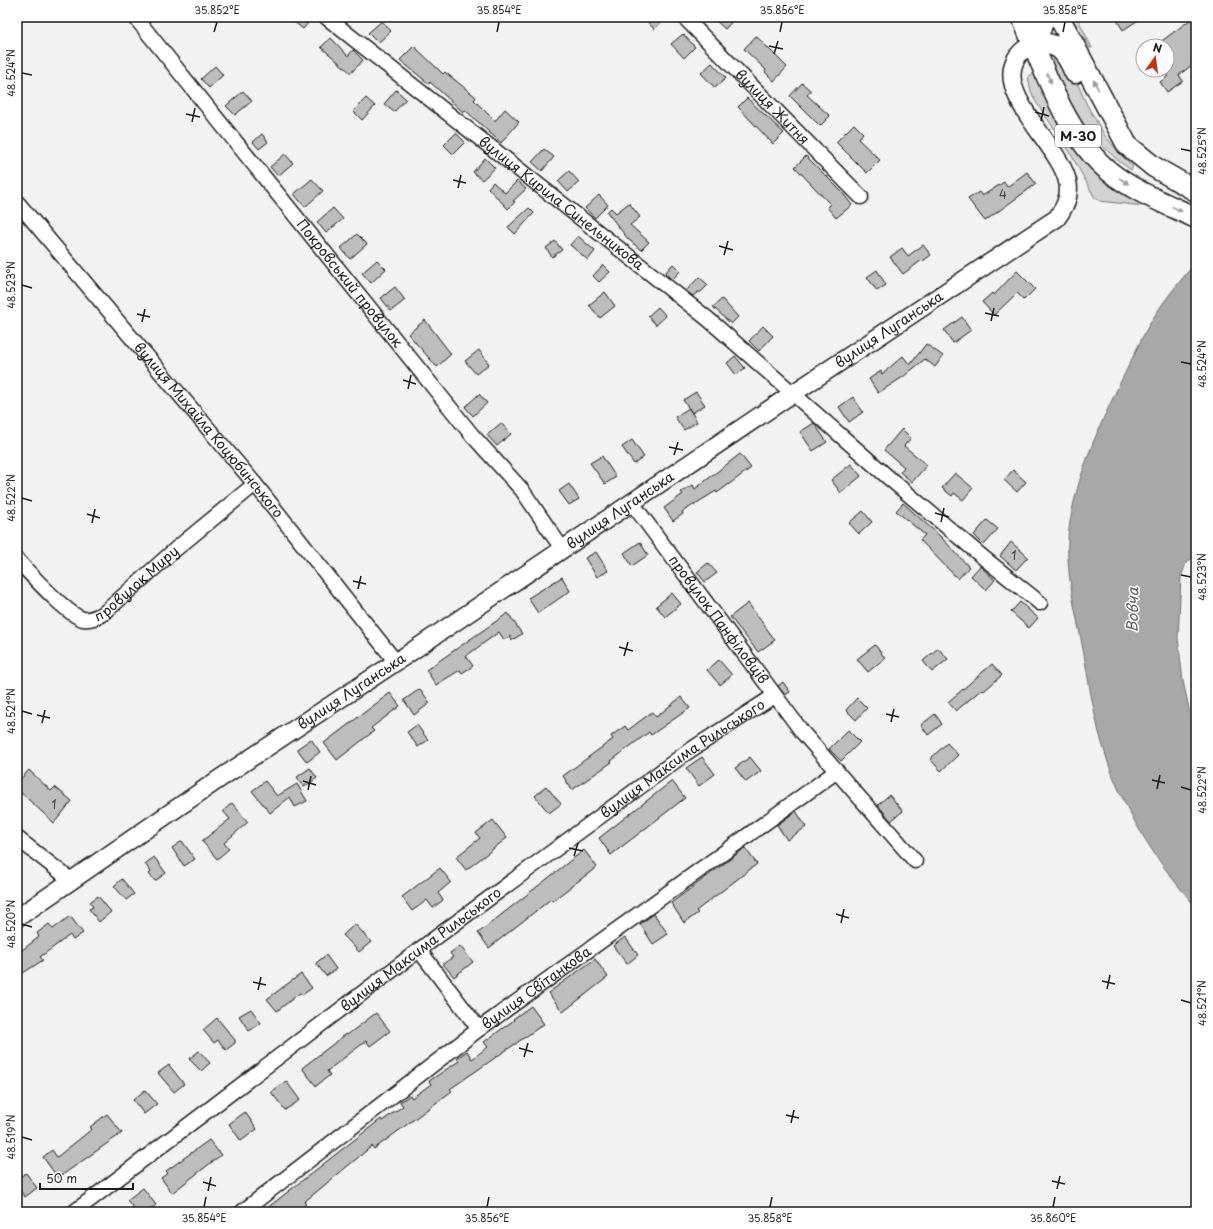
<svg xmlns="http://www.w3.org/2000/svg" width="1213" height="1229" viewBox="0 0 1213 1229" font-family="'Playpen Sans',sans-serif">
<rect width="100%" height="100%" fill="#f2f2f2"/>
<filter id="ink" filterUnits="userSpaceOnUse"><feTurbulence type="fractalNoise" baseFrequency=".025" numOctaves="2"/><feDisplacementMap in="SourceGraphic" scale="8" xChannelSelector="R" yChannelSelector="G"/><feConvolveMatrix kernelMatrix="1 2 1 2 8 2 1 2 1" color-interpolation-filters="sRGB"/></filter>
<g filter="url(#ink)">
<path fill="#d2d2d2" stroke="#777" d="M1071,17H1077L1092,48H1090Z
M1055,57L1070,67L1087,105L1105,136L1124,158L1133,166L1131,170C1095,145 1065,105 1052,63Z
M1038,70L1056,110L1152,207L1100,201L1095,198L1068,149L1036,102L1031,91L1028,77Z"/>
<path fill="#a8a8a8" stroke="#707070" d="M1196,262V555L1186,563L1181,577L1178,638L1183,681L1196,741V907C1158,864 1123,811 1106,756C1094,721 1089,681 1082,644C1074,604 1063,562 1070,522C1079,467 1103,418 1127,369C1136,351 1144,332 1155,315C1167,296 1182,279 1196,262Z"/>
<path fill="#bdbdbd" stroke="#1c1c1c" d="M288,17H313L303,29Z
M643,17H667L654,29Z
M712,17H736L725,29Z
M1115,17H1143L1123,30Z
M1194,17H1196V62L1179,75L1183,81L1167,92L1160,82L1167,77V46H1155Z
M382,21L391,31L378,43L368,33Z
M683,34L695,47L684,58L671,44Z
M756,36L787,67L774,81L765,72L766,70L744,49Z
M331,38L348,56L353,50L363,60L351,73L321,47Z
M414,46L443,74L445,72L476,97L474,100L495,121L505,109L519,122L501,143L465,110L463,112L430,82L429,84L400,60Z
M712,63L726,78L715,88L701,73Z
M215,66L223,75L209,88L201,79Z
M802,83L811,91L807,95L830,116L820,126L790,96Z
M396,90L406,99L394,112L384,104Z
M243,91L252,101L235,115L226,106Z
M366,98L375,106L362,120L353,111Z
M747,98L784,133L773,144L738,107Z
M854,124L863,133L858,139L880,160L867,173L836,142Z
M456,133L465,142L453,154L444,145Z
M262,134L268,142L259,149L253,142Z
M544,149L554,157L542,171L532,162Z
M285,154L293,163L278,176L270,167Z
M806,156L841,191L852,205L836,218L827,207L830,204L795,167Z
M485,158L495,168L482,180L473,172Z
M569,171L579,182L568,192L558,181Z
M1027,172L1036,184L985,221L968,199L979,192L982,196L1004,182L1007,187Z
M312,179L323,191L305,207L294,194Z
M517,181L526,189L513,201L515,202L508,209L488,188L493,182L505,193Z
M599,195L608,205L595,218L585,208Z
M629,203L640,217L630,225L649,242L641,250L628,239L607,212L611,208L616,213Z
M333,208L343,219L326,233L317,222Z
M529,208L534,213L515,234L508,227Z
M357,234L367,244L350,259L341,248Z
M578,236L595,251L588,260L570,245Z
M555,241L562,250L552,257L546,248Z
M923,245L931,255L923,261L922,260L903,274L890,257L902,248L908,256Z
M377,260L386,269L371,283L362,273Z
M673,264L680,271L672,280L665,273Z
M603,265L610,272L599,282L593,276Z
M877,270L886,285L877,291L867,277Z
M1017,271L1035,289L1024,300L1017,293L994,315L982,302L992,293L994,295Z
M699,277L708,285L701,292H698L693,296L686,291Z
M395,287L405,300L391,311L381,298Z
M605,292L615,306L600,318L589,305Z
M722,299L738,317L731,324L713,307Z
M658,307L666,316L656,325L648,316Z
M962,317L971,330L953,343L944,330Z
M425,320L451,354L437,367L408,334Z
M763,326L773,336L759,351L749,341Z
M926,344L943,356L935,367L925,359L903,377L878,393L869,379L881,371L882,374L903,356L910,365Z
M479,350L489,364L476,374L465,361Z
M735,356L745,368L736,375L727,363Z
M696,392L705,405L692,413L683,400Z
M479,394L487,403L473,416L465,407Z
M853,397L863,412L849,422L839,407Z
M689,408L697,422L684,430L675,417Z
M501,423L511,434L497,446L487,435Z
M814,423L827,442L813,451L800,432Z
M902,429L911,438L904,446L927,465L912,482L900,472L904,467L884,450Z
M632,440L644,457L634,464L622,447Z
M740,454L751,468L717,493L716,491L682,512L683,514L673,521L664,508L683,494L681,492L693,485L695,489Z
M602,456L616,477L605,484L590,463Z
M851,464L861,476L841,493L831,480Z
M1013,470L1026,482L1017,492L1004,480Z
M955,473L973,488L963,500L954,493L952,496L942,488Z
M569,484L579,499L569,505L559,491Z
M903,503L941,537L969,567L958,579L920,540L925,535L896,511Z
M863,511L872,522L859,534L849,523Z
M987,520L998,529L984,545L974,535Z
M640,542L648,555L632,566L624,553Z
M1011,542L1028,557L1016,570L1000,556Z
M596,552L608,571L597,577L585,558Z
M708,563L717,573L705,582L697,572Z
M980,566L995,580L986,590L971,576Z
M562,577L570,591L538,613L528,598Z
M672,593L681,604L665,617L656,606Z
M1020,602L1038,618L1029,628L1011,612Z
M748,603L775,640L758,652L730,617Z
M508,613L522,634L512,640L510,636L504,640L499,632L466,656L473,666L462,673L460,670L436,685L426,670Z
M875,645L885,658L868,672L857,659Z
M938,648L948,659L932,672L923,661Z
M719,660L732,675L720,685L707,670Z
M992,664L1002,675L984,691L982,689L956,711L948,702Z
M783,682L790,692L785,695L778,686Z
M420,689L430,703L414,715L404,700Z
M390,693L400,706L371,728L374,731L337,760L324,743Z
M681,697L690,708L651,735L649,732L611,761L612,762L572,790L563,776L613,739L611,736L625,726L628,730L652,712L656,717Z
M857,698L867,708L856,720L846,710Z
M935,714L942,724L928,735L921,725Z
M417,725L428,740L418,747L407,732Z
M848,730L860,742L841,761L829,749Z
M311,739L320,752L307,762L297,749Z
M947,743L958,755L941,771L930,759Z
M702,757L715,774L699,786L686,768Z
M750,757L761,771L746,782L735,768Z
M310,768L317,778L304,787L297,777Z
M29,770L51,791L55,787L72,801L54,823L17,789V783Z
M265,781L277,796L297,784L307,801L295,807L290,797L270,813L252,791Z
M672,781L685,798L611,855L599,838Z
M546,786L561,804L549,813L535,796Z
M889,795L903,811L891,821L878,805Z
M232,803L248,822L224,843L229,849L217,859L202,841L230,819L223,811Z
M796,811L806,827L787,840L777,825Z
M493,820L507,838L466,870L456,857L480,838L476,833Z
M182,841L195,859L184,866L172,848Z
M745,848L757,864L696,911L698,913L684,923L671,903Z
M584,850L597,867L552,901L551,899L489,948L478,933Z
M154,857L166,873L155,881L149,874L151,872L145,864Z
M440,868L451,882L438,893L443,900L433,908L427,900L412,911L402,897Z
M122,879L134,894L126,900L114,886Z
M98,896L111,912L99,922L89,909L93,907L90,902Z
M654,914L668,934L653,944L640,924Z
M70,916L83,933L73,940L70,935L40,957L43,960L17,977V954L39,937L37,933L49,924L53,929Z
M355,924L371,942L359,952L343,935Z
M625,937L638,955L627,964L613,946Z
M460,946L473,962L454,977L443,964L453,957L450,953Z
M326,955L336,969L326,976L316,963Z
M595,959L608,977L563,1012L548,993Z
M301,974L312,988L302,995L300,993L277,1011L267,999Z
M531,1006L544,1024L450,1089L452,1091L374,1149L372,1146L304,1202L306,1204L296,1212H262L381,1119L382,1121L403,1106L400,1102L410,1095L412,1098L431,1084L429,1081L459,1061L457,1058L467,1051L472,1059L488,1047L484,1042L514,1020L513,1019Z
M251,1009L261,1023L249,1031L239,1016Z
M376,1013L390,1031L370,1046L366,1041L327,1071L330,1075L316,1086L302,1068L346,1034L347,1035Z
M217,1018L235,1040V1043L226,1050L218,1040L214,1043L203,1030Z
M199,1051L210,1063L201,1071L189,1059Z
M169,1065L184,1084L174,1092L158,1073Z
M286,1081L300,1100L285,1110L271,1092Z
M145,1090L157,1104L144,1114L133,1100Z
M245,1112L257,1129L241,1141L229,1124Z
M107,1114L122,1133L58,1178L43,1157L52,1150L57,1157L92,1129L90,1127Z
M209,1140L221,1155L172,1193L161,1178L168,1173L166,1171Z
M26,1173L37,1188L25,1197L17,1186V1179Z
M143,1188L156,1205L147,1212H137L127,1200Z"/>
<g fill="none" stroke-linecap="round" stroke-linejoin="round">
<defs>
<g id="minor">
<path id="s1" d="M135,17L472,435L522,490L563,550"/>
<path id="s2" d="M326,17L708,319L889,478L985,559L1040,603"/>
<path id="s3" d="M684,17L861,197"/>
<path id="s4" d="M17,202L255,484L396,662"/>
<path id="s5" d="M632,503L803,733L915,861"/>
<path id="s6" d="M17,560C30,573 67,615 83,619C91,620 97,617 104,613L177,548L255,484"/>
<path d="M17,838L72,881"/>
<path d="M419,950L479,1029"/>
<path id="s7" d="M74,1212L419,950L686,753L774,696"/>
<path id="s8" d="M242,1212L479,1029L837,771"/>
</g>
<g id="major">
<path id="s9" d="M17,918L222,777L396,662L792,394L1057,218C1064,208 1070,198 1068,184C1062,142 972,79 1033,43"/>
</g>
<path id="highway" d="M1022,17C1042,66 1068,139 1110,172C1135,192 1167,204 1196,218
M1059,17L1127,145L1154,167L1196,191
M1033,43C1059,42 1065,50 1075,73
M1033,43L1041,28L1044,17"/>
</defs>
<use href="#minor" stroke="#1c1c1c" stroke-width="17"/>
<use href="#major" stroke="#1c1c1c" stroke-width="20"/>
<use href="#highway" stroke="#1c1c1c" stroke-width="23"/>
<use href="#minor" stroke="#fff" stroke-width="14"/>
<use href="#major" stroke="#fff" stroke-width="17"/>
<use href="#highway" stroke="#fff" stroke-width="20"/>
</g>
<defs><path id="oneway-solid" d="M-6-.8H1V-3.2L6.5 0L1 3.2V.8H-6Z"/></defs>
<g fill="#999">
<use href="#oneway-solid" transform="translate(1049 78) rotate(66)"/>
<use href="#oneway-solid" transform="translate(1096 85) rotate(-117)"/>
<use href="#oneway-solid" transform="translate(1124 181) rotate(32)"/>
<use href="#oneway-solid" transform="translate(1177 209) rotate(26)"/>
</g>
</g>
<path fill="none" stroke="#1c1c1c" stroke-width="1.5" d="M214,32L217,22M497,32L499,22M780,32L782,22M1063,32L1065,22M769,46L783,49M774,54L778,41M22,73L32,75M1035,112L1049,116M186,114L200,117M1041,121L1044,107M192,122L195,108M1181,149L1191,151M453,180L466,183M458,188L461,175M719,246L733,250M724,255L728,241M22,285L32,288M985,313L999,316M137,314L150,317M991,321L994,308M142,322L145,309M1181,362L1191,364M403,380L416,384M408,389L411,375M669,447L683,450M674,455L678,442M22,498L32,501M935,513L949,517M87,514L100,518M941,522L944,508M92,523L95,509M1181,575L1191,577M353,581L366,584M358,589L361,576M619,647L633,651M624,656L628,642M22,711L32,714M886,714L899,717M37,715L50,718M891,722L894,709M42,723L45,710M1152,780L1165,783M303,781L316,785M1181,787L1191,790M1157,789L1160,775M308,790L311,776M569,848L583,851M574,856L578,843M836,914L849,918M841,923L844,909M22,924L32,927M1102,981L1115,984M253,982L266,985M1107,989L1110,975M258,990L261,977M1181,1000L1191,1003M519,1048L533,1052M524,1057L528,1043M786,1115L799,1118M791,1123L794,1110M22,1137L32,1140M1052,1181L1065,1184M203,1182L216,1186M1057,1189L1060,1176M208,1191L211,1177M204,1207L206,1197M487,1207L489,1197M770,1207L772,1197M1053,1207L1055,1197"/>
<g text-anchor="middle" stroke-width="3" stroke-linejoin="round" paint-order="stroke">
<g font-size="12" fill="#444">
<text x="1003" y="199">4</text>
<text x="1014" y="560">1</text>
<text x="54" y="809">1</text>
</g>
<rect fill="#fff" stroke="#606060" stroke-width="1" x="1055" y="125" width="46" height="22" rx="3"/>
<g font-size="13" font-weight="bold" fill="#1c1c1c">
<text x="1078" y="141">М-30</text>
</g>
<g font-size="14" fill="#1c1c1c" stroke="#fff">
<text dy="5" stroke="none"><textPath href="#s3" startOffset="126">вулиця Житня</textPath></text>
<text dy="5" stroke="none"><textPath href="#s2" startOffset="300">вулиця Кирила Синельникова</textPath></text>
<text dy="5" stroke="none"><textPath href="#s1" startOffset="342">Покровський провулок</textPath></text>
<text dy="5" stroke="none"><textPath href="#s9" startOffset="1052">вулиця Луганська</textPath></text>
<text dy="5" stroke="none"><textPath href="#s4" startOffset="298">вулиця Михайла Коцюбинського</textPath></text>
<text dy="5" stroke="none"><textPath href="#s9" startOffset="728">вулиця Луганська</textPath></text>
<text dy="5" stroke="none"><textPath href="#s6" startOffset="155">провулок Миру</textPath></text>
<text dy="5" stroke="none"><textPath href="#s5" startOffset="145">провулок Панфіловців</textPath></text>
<text dy="5" stroke="none"><textPath href="#s9" startOffset="404">вулиця Луганська</textPath></text>
<text dy="5" stroke="none"><textPath href="#s7" startOffset="759">вулиця Максима Рильського</textPath></text>
<text dy="5" stroke="none"><textPath href="#s7" startOffset="435">вулиця Максима Рильського</textPath></text>
<text dy="5" stroke="none"><textPath href="#s8" startOffset="370">вулиця Світанкова</textPath></text>
</g>
<g font-size="15" font-style="italic" fill="#5b5b5b" stroke="#fff">
<text transform="translate(1133 610) rotate(-89)" y="5">Вовча</text>
</g>
</g>
<rect width="1213" height="1229" fill="none" stroke="#fff" stroke-width="44"/>
<g transform="translate(1155 58) rotate(14)"><circle r="19" fill="#ffffff" stroke="#a4a4a4"/>
<path d="M0-3L7 15L0 10L-7 15Z" fill="#c8321e"/>
<text y="-6" font-size="11" font-weight="bold" text-anchor="middle" fill="#1c1c1c">N</text>
</g>
<path d="M40 1183v6h93v-6" fill="none" stroke="#1c1c1c" stroke-width="2"/>
<text x="46" y="1183" font-size="12" fill="#1c1c1c" stroke="#ffffff" stroke-width="3" paint-order="stroke">50 m</text>
<rect x="22" y="22" width="1169" height="1185" fill="none" stroke="#1c1c1c" stroke-width="1.5"/>
<g font-size="10" text-anchor="middle" fill="#1c1c1c">
<text x="217" y="14">35.852°E</text>
<text x="499" y="14">35.854°E</text>
<text x="782" y="14">35.856°E</text>
<text x="1065" y="14">35.858°E</text>
<text transform="translate(11 73) rotate(-90)" y="4">48.524°N</text>
<text transform="translate(1202 151) rotate(-90)" y="4">48.525°N</text>
<text transform="translate(11 285) rotate(-90)" y="4">48.523°N</text>
<text transform="translate(1202 364) rotate(-90)" y="4">48.524°N</text>
<text transform="translate(11 498) rotate(-90)" y="4">48.522°N</text>
<text transform="translate(1202 577) rotate(-90)" y="4">48.523°N</text>
<text transform="translate(11 711) rotate(-90)" y="4">48.521°N</text>
<text transform="translate(1202 790) rotate(-90)" y="4">48.522°N</text>
<text transform="translate(11 924) rotate(-90)" y="4">48.520°N</text>
<text transform="translate(1202 1003) rotate(-90)" y="4">48.521°N</text>
<text transform="translate(11 1137) rotate(-90)" y="4">48.519°N</text>
<text x="204" y="1222">35.854°E</text>
<text x="487" y="1222">35.856°E</text>
<text x="770" y="1222">35.858°E</text>
<text x="1053" y="1222">35.860°E</text>
</g>
</svg>
